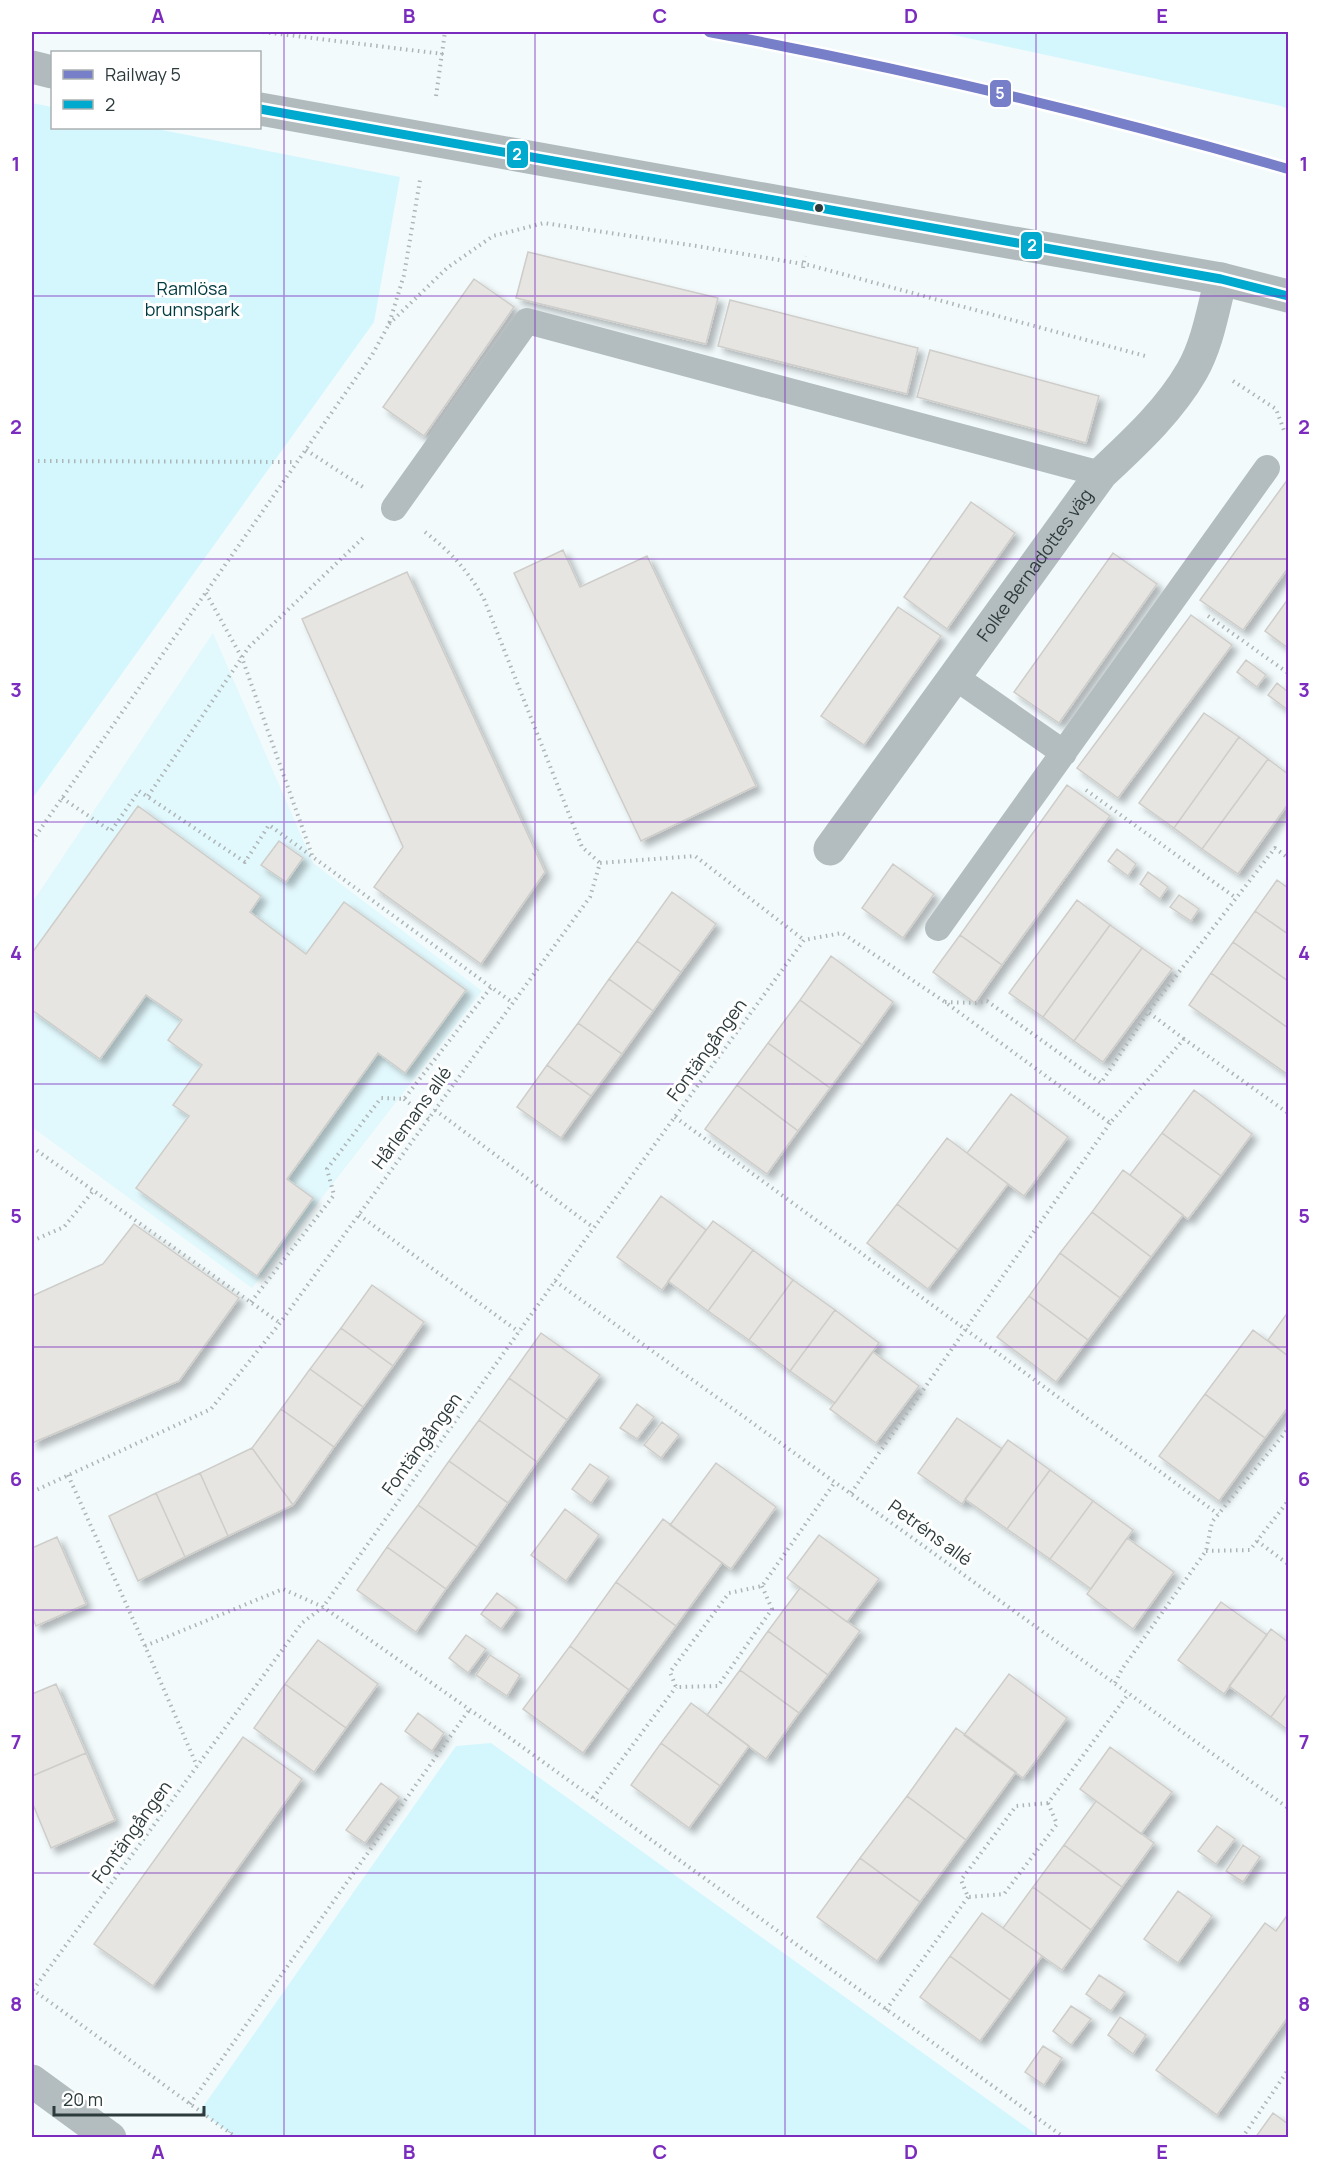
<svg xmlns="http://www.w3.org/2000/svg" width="1320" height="2169" viewBox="0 0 1320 2169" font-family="Manrope,sans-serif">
<defs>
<filter id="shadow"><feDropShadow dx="5.5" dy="5.5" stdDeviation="3" flood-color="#0004"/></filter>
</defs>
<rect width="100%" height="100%" fill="#f2fafc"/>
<path fill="#e1f8fc" d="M213,633L313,863L482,991L252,1288L32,1127V903Z"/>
<path fill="#d4f7fd" d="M940,32H1288V109L1281,106Z
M32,103L52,107V128H152L400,177L374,322L32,799Z
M491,1743L1040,2137L237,2138L200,2111L456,1746Z"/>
<path fill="#e6e5e1" stroke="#cecdca" stroke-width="1.5" filter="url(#shadow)" d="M528,252L718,298L706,344L516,298Z
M474,279L514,307L424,436L383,407Z
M730,300L918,348L907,394L718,346Z
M930,350L1099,396L1086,443L917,397Z
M1288,479V568L1243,630L1200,600Z
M971,502L1015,533L947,629L904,597Z
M563,550L580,587L647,556L756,786L641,841L514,573Z
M1113,553L1157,584L1059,723L1014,692Z
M407,572L545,872L481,964L374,887L403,847L302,619Z
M1288,599V648L1265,631Z
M898,607L941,636L864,745L821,716Z
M1191,615L1232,645L1118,798L1077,768Z
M1246,660L1266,675L1257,687L1237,672Z
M1277,683L1288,692V710L1268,695Z
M1204,713L1239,737L1174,828L1139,803Z
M1239,737L1268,759L1202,849L1174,828Z
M1268,759L1288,774V804L1238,874L1202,849Z
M1067,785L1110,816L1002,965L960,935Z
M138,806L261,896L250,912L306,954L344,902L466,990L405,1073L378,1053L287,1179L313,1198L257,1276L136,1188L189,1116L173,1105L202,1065L168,1040L182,1020L146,995L100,1059L32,1010V953Z
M279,841L303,858L286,882L261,865Z
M1117,849L1136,864L1128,876L1108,861Z
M893,864L934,894L903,938L862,908Z
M1148,872L1168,887L1160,899L1140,884Z
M1277,880L1288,888V934L1255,911Z
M672,892L716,924L681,972L637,941Z
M1179,895L1199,909L1191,921L1170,907Z
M1077,900L1110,925L1043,1017L1009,993Z
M1255,911L1288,934V981L1233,942Z
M1110,925L1142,948L1074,1041L1043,1017Z
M960,935L1002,965L975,1003L933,972Z
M637,941L681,972L653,1011L609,979Z
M1233,942L1288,981V1028L1211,973Z
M1142,948L1172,969L1103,1062L1074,1041Z
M831,956L893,1002L862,1045L800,1000Z
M1211,973L1288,1028V1071L1287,1074L1189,1005Z
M609,979L653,1011L622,1054L578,1023Z
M800,1000L862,1045L830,1088L768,1043Z
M578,1023L622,1054L591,1096L547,1065Z
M768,1043L830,1088L798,1131L737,1085Z
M547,1065L591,1096L561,1138L517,1107Z
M737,1085L798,1131L767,1174L705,1129Z
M1194,1090L1252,1134L1221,1176L1162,1133Z
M1011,1094L1068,1137L1024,1196L967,1153Z
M1162,1133L1221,1176L1188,1219L1130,1175Z
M947,1138L1008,1184L958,1250L897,1204Z
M1123,1170L1183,1215L1151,1257L1092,1212Z
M661,1196L706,1230L662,1290L617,1257Z
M897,1204L958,1250L928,1289L867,1243Z
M1092,1212L1151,1257L1120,1298L1060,1253Z
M713,1221L753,1250L708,1311L668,1281Z
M134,1224L239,1298L179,1381L32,1443V1296L103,1264Z
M753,1250L793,1280L749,1340L708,1311Z
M1060,1253L1120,1298L1088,1340L1029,1296Z
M793,1280L835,1310L790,1371L749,1340Z
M372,1285L424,1322L393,1366L341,1328Z
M1029,1296L1088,1340L1056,1382L997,1337Z
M835,1310L879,1343L835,1403L790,1371Z
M1288,1312V1356L1268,1340Z
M341,1328L393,1366L363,1407L310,1369Z
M1253,1330L1288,1356V1407L1265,1438L1205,1394Z
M541,1333L600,1375L567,1420L509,1378Z
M873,1352L919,1386L876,1443L830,1409Z
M310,1369L363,1407L334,1447L281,1409Z
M509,1378L567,1420L537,1462L479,1420Z
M1205,1394L1265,1438L1219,1501L1159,1456Z
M637,1404L654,1417L637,1439L620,1428Z
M281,1409L334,1447L293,1505L252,1448Z
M957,1418L1002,1449L962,1504L918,1473Z
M479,1420L537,1462L508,1503L449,1461Z
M662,1422L679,1435L661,1458L644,1445Z
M1008,1440L1050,1470L1007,1529L965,1499Z
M252,1448L293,1505L228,1536L200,1473Z
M449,1461L508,1503L477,1547L418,1505Z
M716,1463L776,1507L731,1569L670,1525Z
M590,1464L609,1477L591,1503L572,1489Z
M1050,1470L1093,1501L1050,1559L1007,1529Z
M200,1473L228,1536L185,1557L156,1493Z
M156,1493L185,1557L138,1581L109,1516Z
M1093,1501L1133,1530L1091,1589L1050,1559Z
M418,1505L477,1547L446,1589L387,1547Z
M565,1509L599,1535L566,1581L531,1555Z
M663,1519L722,1563L676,1626L616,1582Z
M819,1535L879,1579L847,1622L787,1578Z
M57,1537L86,1604L36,1626L32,1616V1548Z
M1127,1538L1174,1572L1133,1629L1087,1594Z
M387,1547L446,1589L416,1632L357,1590Z
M616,1582L676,1626L629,1690L570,1646Z
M800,1588L860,1631L828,1675L768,1631Z
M497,1593L517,1608L501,1629L481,1614Z
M1221,1602L1267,1635L1224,1694L1178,1660Z
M1271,1629L1288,1642V1693L1271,1717L1229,1686Z
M768,1631L828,1675L799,1713L740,1670Z
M466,1635L486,1649L468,1673L449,1658Z
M318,1640L378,1684L346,1728L285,1684Z
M570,1646L629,1690L583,1753L523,1709Z
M490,1655L520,1675L507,1696L476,1675Z
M740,1670L799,1713L766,1759L707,1715Z
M1009,1674L1067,1718L1023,1778L964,1735Z
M56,1684L86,1753L32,1776V1694Z
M285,1684L346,1728L314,1772L254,1728Z
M1288,1693V1730L1271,1717Z
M691,1703L749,1746L720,1786L661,1743Z
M418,1713L444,1733L432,1751L405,1731Z
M956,1728L1016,1772L966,1840L907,1796Z
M243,1737L302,1779L153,1986L94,1944Z
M661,1743L720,1786L689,1828L631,1785Z
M1110,1747L1172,1792L1141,1834L1080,1789Z
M86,1753L115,1820L51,1848L32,1802V1776Z
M381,1783L399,1797L365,1843L346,1830Z
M907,1796L966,1840L920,1902L860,1858Z
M1096,1801L1154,1843L1122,1887L1064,1845Z
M1217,1826L1235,1839L1216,1864L1198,1851Z
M1064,1845L1122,1887L1091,1930L1033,1887Z
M1243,1845L1260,1857L1243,1882L1226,1871Z
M860,1858L920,1902L877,1961L817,1917Z
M1033,1887L1091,1930L1062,1970L1003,1928Z
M1178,1891L1212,1916L1178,1963L1144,1939Z
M982,1913L1042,1956L1010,2000L950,1956Z
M1288,1914V2017L1217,2115L1156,2070L1265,1923L1276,1931Z
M950,1956L1010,2000L980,2041L920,1997Z
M1099,1975L1125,1992L1111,2011L1086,1994Z
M1071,2006L1091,2019L1071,2045L1053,2031Z
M1120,2017L1146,2035L1133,2054L1108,2035Z
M1043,2046L1062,2058L1044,2085L1025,2072Z
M1273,2113L1288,2124V2138H1255Z"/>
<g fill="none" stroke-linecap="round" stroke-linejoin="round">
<path stroke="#aeb5b7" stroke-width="4" stroke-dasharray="1.5 4.5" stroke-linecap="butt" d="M263,32L443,54
M436,96L445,32
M803,268L805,256
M389,324L447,268L493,236L544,223L703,247L809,265L1149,357
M1233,381L1276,409L1285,433
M306,450L363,487
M32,461L296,462
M425,532C451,552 468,571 484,599L582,847L600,863
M206,593L242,658L312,855
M1208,616L1288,673
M1086,790L1236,898
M148,796L249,647L365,536
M62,798L111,831L139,791L245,862L269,825L513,1003
M32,841L372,355L389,324L404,275L420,180
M945,1002L975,1003L987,1001L1101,1083L1148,1012
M1184,1039L1148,1012L1275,848L1288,858
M404,1099L429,1119
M435,1110L594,1228
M675,1117L1218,1514
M32,1147L280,1323
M359,1215L519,1332
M32,1241L64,1227L93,1191
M555,1281L1288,1808
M251,1302L334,1195L327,1169L381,1098L404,1099L492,986
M68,1475L145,1646L197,1766
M32,1492L211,1409L280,1323L590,897L600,863L695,856L804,940
M851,1493L1110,1123
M1257,1541L1288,1564
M1206,1551L1250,1550L1288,1501
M762,1586L772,1609L718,1686L676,1687L670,1672L729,1593L762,1586L835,1482
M145,1646L283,1589L323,1607L496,1728L1065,2138
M1115,1683L1122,1669L1206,1551L1212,1522L1288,1429
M593,1798L676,1687
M1048,1803L1057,1824L1004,1894L968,1897L961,1880L1016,1806L1048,1803L1129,1693
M32,1989L237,2138
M33,1990L302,1623L323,1607L555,1281L804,940L842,933L945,1002L1110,1123L1184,1039L1288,1113
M886,2010L968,1897
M190,2104L469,1710
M227,2138L230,2132
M1242,2138L1288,2070"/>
<path stroke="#b3bcbe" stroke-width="26" d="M394,508L527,321L1101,474
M955,677L1064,753
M938,928L1267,468"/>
<g stroke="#b3bcbe" stroke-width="33">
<path id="s1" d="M830,849L1101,474C1135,442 1169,411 1192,371C1208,343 1213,309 1221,279"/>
<path d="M32,2081L110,2138"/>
</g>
<path stroke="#b1bbbd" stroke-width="33" d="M32,67L52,72
M260,109L819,209L1221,279L1288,296"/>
<defs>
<path id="bus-1" d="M260,109L1221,279L1288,296"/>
</defs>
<use href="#bus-1" stroke="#fff" stroke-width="14"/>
<use href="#bus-1" stroke="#00a9ce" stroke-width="9"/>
<defs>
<path id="rail-1" d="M709,32C904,68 1097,114 1288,169"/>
</defs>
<use href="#rail-1" stroke="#fff" stroke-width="15"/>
<use href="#rail-1" stroke="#767fc8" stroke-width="10"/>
</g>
<path fill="none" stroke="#7b2cbf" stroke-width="1.5" stroke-opacity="0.55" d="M284,32V2138M535,32V2138M785,32V2138M1036,32V2138M32,296H1288M32,559H1288M32,822H1288M32,1084H1288M32,1347H1288M32,1610H1288M32,1873H1288"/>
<circle fill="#2d3b3d" stroke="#fff" stroke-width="2" cx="819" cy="208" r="5"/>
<g text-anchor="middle" stroke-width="6" stroke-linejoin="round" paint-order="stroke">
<g font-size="18" fill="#003a41" stroke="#fff">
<text x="192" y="295">Ramlösa<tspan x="192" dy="21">brunnspark</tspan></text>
</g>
<g font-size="18" fill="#2d3b3d" stroke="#fff">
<text dy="6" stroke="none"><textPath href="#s1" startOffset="350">Folke Bernadottes väg</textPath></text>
<text transform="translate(707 1050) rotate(-54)" y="6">Fontängången</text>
<text transform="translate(412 1118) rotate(-54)" y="6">Hårlemans allé</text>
<text transform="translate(422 1444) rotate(-54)" y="6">Fontängången</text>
<text transform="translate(930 1533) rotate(36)" y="6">Petréns allé</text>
<text transform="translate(132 1832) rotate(-54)" y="6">Fontängången</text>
</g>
</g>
<g stroke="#fff" stroke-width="2">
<rect x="989" y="79" width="23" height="29" rx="6" fill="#767fc8"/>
<rect x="506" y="140" width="23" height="29" rx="6" fill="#00a9ce"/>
<rect x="1020" y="231" width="23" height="29" rx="6" fill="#00a9ce"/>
</g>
<g font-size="16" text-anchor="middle" font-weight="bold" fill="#fff">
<text x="1000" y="99">5</text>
<text x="517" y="160">2</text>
<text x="1032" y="251">2</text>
</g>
<rect width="1320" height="2169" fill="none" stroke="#ffffff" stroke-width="66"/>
<rect x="51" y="51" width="210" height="78" fill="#ffffff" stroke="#abb1b1" stroke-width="1.5"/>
<rect x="63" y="70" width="30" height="9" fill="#767fc8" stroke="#abb1b1" stroke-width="1.5"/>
<text x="105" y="81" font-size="18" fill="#2d3b3d">Railway 5</text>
<rect x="63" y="100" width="30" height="9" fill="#00a9ce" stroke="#abb1b1" stroke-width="1.5"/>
<text x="105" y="111" font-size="18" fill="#2d3b3d">2</text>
<path d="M54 2106v9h150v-9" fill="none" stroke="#2d3b3d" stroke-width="3"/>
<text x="63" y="2106" font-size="18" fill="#2d3b3d" stroke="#ffffff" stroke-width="4.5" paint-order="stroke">20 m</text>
<rect x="33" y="33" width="1254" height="2103" fill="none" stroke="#7b2cbf" stroke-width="2"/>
<g font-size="20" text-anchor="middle" font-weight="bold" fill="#7b2cbf">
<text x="158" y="23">A</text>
<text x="409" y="23">B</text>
<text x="660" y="23">C</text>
<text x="911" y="23">D</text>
<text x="1162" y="23">E</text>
<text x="16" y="171">1</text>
<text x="1304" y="171">1</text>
<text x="16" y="434">2</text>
<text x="1304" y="434">2</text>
<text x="16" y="697">3</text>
<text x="1304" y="697">3</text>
<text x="16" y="960">4</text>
<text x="1304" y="960">4</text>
<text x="16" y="1223">5</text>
<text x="1304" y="1223">5</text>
<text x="16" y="1486">6</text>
<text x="1304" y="1486">6</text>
<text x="16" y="1749">7</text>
<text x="1304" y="1749">7</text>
<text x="16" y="2011">8</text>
<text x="1304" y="2011">8</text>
<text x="158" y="2159">A</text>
<text x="409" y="2159">B</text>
<text x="660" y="2159">C</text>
<text x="911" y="2159">D</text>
<text x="1162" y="2159">E</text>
</g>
</svg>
